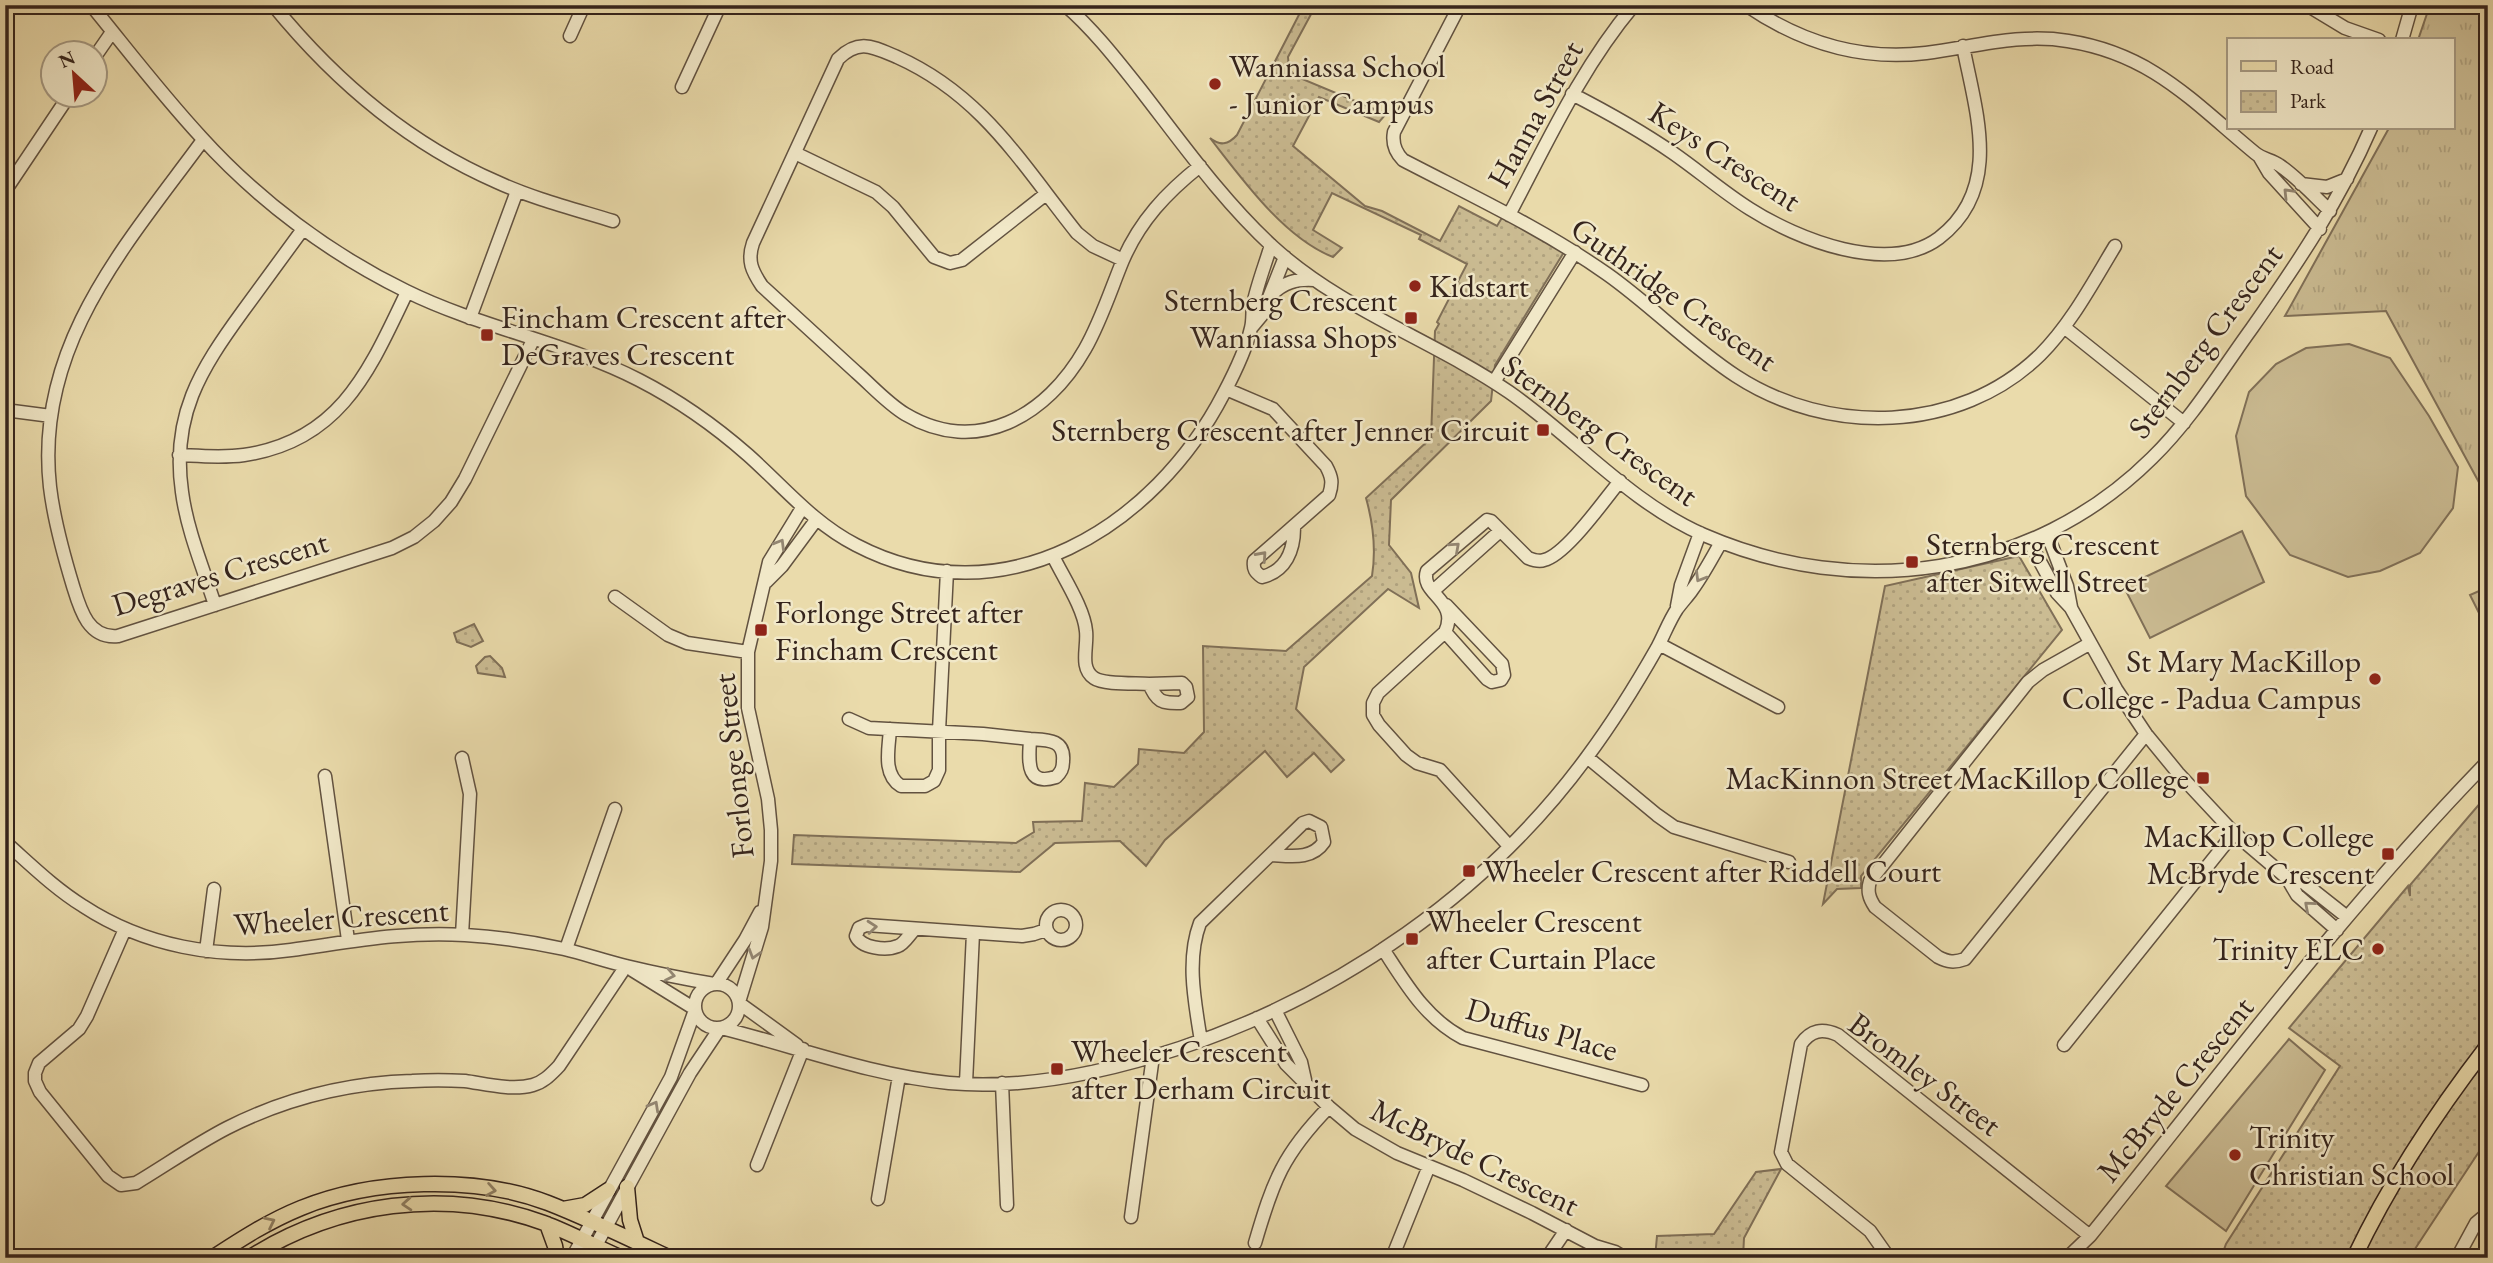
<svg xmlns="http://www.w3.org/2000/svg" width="2493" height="1263" viewBox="0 0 2493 1263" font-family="'EB Garamond',serif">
<defs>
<pattern id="grass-tufts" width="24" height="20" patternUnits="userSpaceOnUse" patternTransform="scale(1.75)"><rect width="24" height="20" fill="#cbbc93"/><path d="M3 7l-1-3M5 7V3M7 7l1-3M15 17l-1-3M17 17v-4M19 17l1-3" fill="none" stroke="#afa17e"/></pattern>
<pattern id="park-dots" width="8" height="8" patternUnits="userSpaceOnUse" patternTransform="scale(1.75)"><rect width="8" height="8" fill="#cbbc93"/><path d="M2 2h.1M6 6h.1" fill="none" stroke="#afa17e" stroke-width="1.8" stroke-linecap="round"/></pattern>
</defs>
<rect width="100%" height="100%" fill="#eadbab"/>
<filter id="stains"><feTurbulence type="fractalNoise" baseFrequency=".00286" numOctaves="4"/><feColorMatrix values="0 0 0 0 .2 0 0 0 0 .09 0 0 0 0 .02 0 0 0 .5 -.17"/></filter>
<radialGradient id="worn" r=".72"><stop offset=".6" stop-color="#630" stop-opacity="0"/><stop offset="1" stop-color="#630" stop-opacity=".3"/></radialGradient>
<path fill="url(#grass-tufts)" stroke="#807058" stroke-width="2" d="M2430,5H2488V499L2386,311L2285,316L2389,128H2453V40H2418Z"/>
<path fill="url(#park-dots)" stroke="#807058" stroke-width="2" d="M1304,5H1316L1288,57L1289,68L1295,76L1386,114L1379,122L1319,97L1293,146L1365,206L1382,211L1440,241L1459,206L1497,226L1503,216L1564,252L1495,365L1491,401L1391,500L1389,545L1411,573L1419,608L1388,589L1304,667L1296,709L1344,760L1331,772L1314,753L1287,777L1265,751L1165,840L1146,866L1120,841L1055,843L1020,872L792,864L794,835L1016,843L1034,832L1033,822L1082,821L1085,783L1114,787L1138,764L1139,749L1184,753L1204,732L1203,646L1286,651L1372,576C1376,551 1373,523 1366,498L1431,438L1435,331L1439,324L1437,322L1467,264L1419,239L1421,235L1332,193L1313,230L1342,248L1333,257C1284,238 1242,179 1210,138C1220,146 1228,145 1237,135Z
M2019,556L2062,630L1861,876V888L1837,889L1823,904L1885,586Z
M474,624L483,641L471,647L457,642L454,633Z
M490,656L502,668L505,677L478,673L476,666L485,657Z
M2488,794V1138L2409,1258H2221L2226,1244L2340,1066L2289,1028L2408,886L2410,896V885Z
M1781,1169L1744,1238L1743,1258H1655L1657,1236L1714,1234L1756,1172Z"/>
<path fill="#cbbc93" stroke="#807058" stroke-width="2" d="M2349,344L2390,358L2429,416L2458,467L2453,508L2420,553L2380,571L2348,577L2290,555L2246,496L2236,436L2249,392L2276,364L2306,348Z
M2242,531L2264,582L2150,638L2124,587Z
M2488,587V631L2470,595Z
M2289,1039L2325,1070L2226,1231L2166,1186Z"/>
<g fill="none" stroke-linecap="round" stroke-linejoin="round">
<defs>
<path id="minor" d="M91,5C127,49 162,95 201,137C258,200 330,254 406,291C481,328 565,342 639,380C678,400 715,426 748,455C784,487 813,523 856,545C1003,622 1155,527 1224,393C1234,374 1246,350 1251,328C1253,321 1252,313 1253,305C1257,285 1265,265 1271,245
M273,5C335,81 407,143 497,182C534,199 574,209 613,221
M1065,5C1093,29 1117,60 1140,89C1182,143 1222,200 1273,247C1342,310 1433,340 1509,392C1574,437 1630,503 1704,535C1856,601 2032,577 2152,458C2191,420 2220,372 2252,328C2297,264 2340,200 2371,128
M1460,5L1394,132C1392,143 1395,152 1403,160C1472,196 1543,229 1607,274C1651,305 1690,346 1736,376C1828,436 1959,434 2040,355C2071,324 2092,284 2115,246
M1746,5C1800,42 1861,61 1926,53C1974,47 2019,33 2068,41C2152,54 2193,102 2255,153C2262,159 2272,160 2279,165C2297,177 2314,196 2330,211
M2307,5L2345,28L2379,40
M570,36L584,5
M2402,40L2412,5
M94,58L112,32
M682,87L720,5
M1572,94C1607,112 1641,131 1673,153C1699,171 1723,192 1750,209C1797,239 1888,276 1939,238C2003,189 1976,113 1963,46
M203,140C126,245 34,346 50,487C54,521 63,553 73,586C80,609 88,639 118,636L392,548L414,537L434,521L451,502L465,479L533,340
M795,153L876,192L893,207L934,257L950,263L962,260L1046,194
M2259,156L2269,173L2320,229
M2301,184L2327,187L2347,179
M5,191L70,94
M1509,215C1547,143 1581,68 1634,5
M1123,260C1111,289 1101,321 1085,349C1047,416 977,457 905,414C887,403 872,386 856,372C825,344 794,315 762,286C752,271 747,261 753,243L838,59C859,38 873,47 897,57C982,95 1021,163 1077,233L1093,246L1123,260C1140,221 1166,193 1200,166
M1271,295C1284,282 1296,279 1314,280
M470,318L517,191
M1252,327L1262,315L1285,257
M2064,327L2184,423
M1494,382L1575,252
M1226,389L1273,409L1326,466C1332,477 1333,483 1329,495L1254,561C1253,569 1255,572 1262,577C1286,571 1294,550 1294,528
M5,410L51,416
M179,455C201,456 223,458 244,455C341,441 370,369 407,292
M2047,533L2067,586L2071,607
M2029,541L2057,593L2071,608L2116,689L2146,734L2178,773L2234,833L2287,878L2297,895L2337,930
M1053,556C1063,577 1084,608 1086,631C1088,647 1079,668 1094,678C1104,685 1136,683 1149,684C1158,702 1160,703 1181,703L1188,697L1186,687L1182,683L1149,684
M766,582L782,566L816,520
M1433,591L1500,531
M615,597L668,635L687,643L748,652
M215,605C203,568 187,530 182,492C171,416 200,370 243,311C263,284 283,256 303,229
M1677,606L1681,585L1700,533
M1445,632L1487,679L1492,682L1501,680L1504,675L1502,664L1446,605
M1659,644L1778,707
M2089,644L2043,670L2028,682L1870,881C1867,891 1869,898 1875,907L1938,957C1948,962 1954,963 1965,959L2146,734
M849,719L869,728L983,734L1030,739C1029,760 1025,787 1056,777C1061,772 1063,769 1063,761C1065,739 1047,740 1030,739
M890,729C889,748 882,774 901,786H925L934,781L939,770V731L947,571
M1587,757L1657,815L1674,827L1789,862
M462,758L470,794L462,935
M325,776L348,940
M5,842C30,864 54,888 83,906C144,946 219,960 291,950C350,942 404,931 465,935C498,937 532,942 564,949C585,954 605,961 626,966C655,973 685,979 714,984
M1509,846L1440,770L1417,763L1406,755L1379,725L1373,715V703L1378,693L1445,632C1460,600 1419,594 1427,571L1487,520L1491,521L1528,558C1533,560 1539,562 1544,560C1566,555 1605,499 1620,481
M2287,878L2304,883L2347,917
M1046 925a15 15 0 1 1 30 0a15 15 0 1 1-30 0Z
M125,929L87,1016L79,1029L39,1063L35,1073V1081L40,1092L108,1176L121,1185L136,1183C166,1165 196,1144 227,1128C284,1099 348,1083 412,1081C429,1080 447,1080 465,1081C486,1084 512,1091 533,1085C544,1082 551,1074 559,1066L626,966
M914,930C909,935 904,944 898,946C886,951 861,948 856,936L859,928L866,925L1022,936L1034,934L1046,930
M566,949L615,809
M1383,949C1406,984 1425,1018 1463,1038L1642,1085
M206,951L214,889
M632,970L695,1009
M695 1006a22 22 0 1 1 44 0a22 22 0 1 1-44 0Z
M716,984L745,940L760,912
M739,1002L762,927L771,861V830L768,799L748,708V652L769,562L802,508
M739,1003L797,1045
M1275,1010L1301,1062L1305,1080
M1257,1018L1286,1064L1329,1107L1355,1129L1397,1153L1463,1180L1532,1213L1595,1246L1615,1252L1625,1258
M721,1028C797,1047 870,1075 949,1083C1027,1090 1107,1072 1180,1048C1340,995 1487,893 1587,757C1613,722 1636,685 1657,648C1664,635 1669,621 1677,609C1682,602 1688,596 1692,590C1703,575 1712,558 1721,542
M1201,1041C1195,1003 1186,960 1200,923L1303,823L1309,821L1321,827L1324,842C1312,860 1291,856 1272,855
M2064,1045L2234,833
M966,1083L973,933
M1002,1083L1007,1205
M757,1165L803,1049
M878,1199L899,1076
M1131,1217L1153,1056
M1255,1243C1273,1181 1283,1154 1329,1107
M572,1258L671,1077L695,1010
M589,1258L690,1073L720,1028
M1392,1258L1429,1166
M1547,1258L1566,1230
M1889,1258L1870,1231L1787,1164L1781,1152L1801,1044C1811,1030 1822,1028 1838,1035L2090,1236
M2067,1258L2090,1236C2220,1075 2344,909 2488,761
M2457,1258L2476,1223L2488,1213"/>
<path id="major" d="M627,1187L630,1220L637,1242
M563,1209L585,1205L608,1190
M547,1224L555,1246L557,1258
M212,1258C241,1239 269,1221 301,1208C372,1179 475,1175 548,1203C589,1219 630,1239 670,1258
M249,1258C337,1202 445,1187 544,1223C571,1233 596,1247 622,1258
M2354,1258C2390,1182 2437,1111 2488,1045"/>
</defs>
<use href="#minor" stroke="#625240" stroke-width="15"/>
<use href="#major" stroke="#35241c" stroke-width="17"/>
<use href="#minor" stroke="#f1e8c8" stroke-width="12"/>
<use href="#major" stroke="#eadbab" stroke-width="14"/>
</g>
<defs><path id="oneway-chevron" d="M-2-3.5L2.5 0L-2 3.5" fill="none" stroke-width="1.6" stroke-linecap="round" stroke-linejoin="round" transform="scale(1.75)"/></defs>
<g stroke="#938672">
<use href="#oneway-chevron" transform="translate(2288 193) rotate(-134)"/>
<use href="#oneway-chevron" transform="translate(780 544) rotate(-59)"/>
<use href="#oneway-chevron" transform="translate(1455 547) rotate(-42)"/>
<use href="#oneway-chevron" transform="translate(1262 556) rotate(-48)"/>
<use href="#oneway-chevron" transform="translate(1700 577) rotate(121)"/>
<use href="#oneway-chevron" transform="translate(2309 906) rotate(-139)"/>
<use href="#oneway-chevron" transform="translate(872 927) rotate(-5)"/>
<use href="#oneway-chevron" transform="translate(754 954) rotate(107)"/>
<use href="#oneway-chevron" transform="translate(670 975) rotate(11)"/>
<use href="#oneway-chevron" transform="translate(654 1106) rotate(-61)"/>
</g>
<g stroke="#908064">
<use href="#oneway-chevron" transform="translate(491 1190) rotate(10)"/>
<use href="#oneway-chevron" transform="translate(407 1204) rotate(176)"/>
<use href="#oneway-chevron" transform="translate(270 1222) rotate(-26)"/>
</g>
<g fill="#8f2418" stroke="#f1e8c8" stroke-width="2.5">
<circle cx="1215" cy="84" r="7"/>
<circle cx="1415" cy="286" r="7"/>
<rect x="1404" y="311" width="14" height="14" rx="3.5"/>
<rect x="480" y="328" width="14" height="14" rx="3.5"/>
<rect x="1536" y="423" width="14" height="14" rx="3.5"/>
<rect x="1905" y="555" width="14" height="14" rx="3.5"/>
<rect x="754" y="623" width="14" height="14" rx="3.5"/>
<circle cx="2375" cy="679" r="7"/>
<rect x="2196" y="771" width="14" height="14" rx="3.5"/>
<rect x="2381" y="847" width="14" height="14" rx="3.5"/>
<rect x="1462" y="864" width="14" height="14" rx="3.5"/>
<rect x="1405" y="932" width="14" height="14" rx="3.5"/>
<circle cx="2378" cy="949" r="7"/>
<rect x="1050" y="1062" width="14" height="14" rx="3.5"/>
<circle cx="2235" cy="1155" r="7"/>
</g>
<g text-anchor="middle" stroke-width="5" stroke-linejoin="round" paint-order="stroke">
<g font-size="32" fill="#35241c" stroke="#f1e8c8" text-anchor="start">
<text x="1229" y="77">Wanniassa School<tspan x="1229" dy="37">- Junior Campus</tspan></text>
<text x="1429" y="297">Kidstart</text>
<text x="1397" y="311" text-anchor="end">Sternberg Crescent<tspan x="1397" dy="37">Wanniassa Shops</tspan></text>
<text x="501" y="328">Fincham Crescent after<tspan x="501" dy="37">DeGraves Crescent</tspan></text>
<text x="1529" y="441" text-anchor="end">Sternberg Crescent after Jenner Circuit</text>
<text x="1926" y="555">Sternberg Crescent<tspan x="1926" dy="37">after Sitwell Street</tspan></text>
<text x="775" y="623">Forlonge Street after<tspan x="775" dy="37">Fincham Crescent</tspan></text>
<text x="2361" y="672" text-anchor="end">St Mary MacKillop<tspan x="2361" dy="37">College - Padua Campus</tspan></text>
<text x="2189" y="789" text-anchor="end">MacKinnon Street MacKillop College</text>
<text x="2374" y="847" text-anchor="end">MacKillop College<tspan x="2374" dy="37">McBryde Crescent</tspan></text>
<text x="1483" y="882">Wheeler Crescent after Riddell Court</text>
<text x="1426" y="932">Wheeler Crescent<tspan x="1426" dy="37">after Curtain Place</tspan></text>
<text x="2364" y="960" text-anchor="end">Trinity ELC</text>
<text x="1071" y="1062">Wheeler Crescent<tspan x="1071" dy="37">after Derham Circuit</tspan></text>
<text x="2249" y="1148">Trinity<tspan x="2249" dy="37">Christian School</tspan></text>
</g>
<g font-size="32" fill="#35241c" stroke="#f1e8c8">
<text transform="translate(1535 114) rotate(-61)" y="11">Hanna Street</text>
<text transform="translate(1725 156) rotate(33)" y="11">Keys Crescent</text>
<text transform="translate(1674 294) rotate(35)" y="11">Guthridge Crescent</text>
<text transform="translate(2205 341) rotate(-53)" y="11">Sternberg Crescent</text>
<text transform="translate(1600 430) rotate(36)" y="11">Sternberg Crescent</text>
<text transform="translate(220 573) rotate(-17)" y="11">Degraves Crescent</text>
<text transform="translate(733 766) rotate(-96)" y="11">Forlonge Street</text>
<text transform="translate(341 917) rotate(-4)" y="11">Wheeler Crescent</text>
<text transform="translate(1542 1029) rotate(16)" y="11">Duffus Place</text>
<text transform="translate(1925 1074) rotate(37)" y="11">Bromley Street</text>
<text transform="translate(2175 1089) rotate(-51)" y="11">McBryde Crescent</text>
<text transform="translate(1475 1157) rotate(26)" y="11">McBryde Crescent</text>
</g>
</g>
<rect width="2493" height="1263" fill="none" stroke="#eadbab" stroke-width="28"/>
<rect x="7" y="7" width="2479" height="1249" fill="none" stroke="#35241c" stroke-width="3.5"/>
<rect x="14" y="14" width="2465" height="1235" fill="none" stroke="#35241c" stroke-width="2"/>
<rect x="2227" y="38" width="228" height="91" fill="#f1e8c8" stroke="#a69a83" stroke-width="2"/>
<rect x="2241" y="61" width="35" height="10" fill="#eadbab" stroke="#a69a83" stroke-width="2"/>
<text x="2290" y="74" font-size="21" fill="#35241c">Road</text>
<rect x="2241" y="91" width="35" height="21" fill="url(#park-dots)" stroke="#a69a83" stroke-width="2"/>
<text x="2290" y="108" font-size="21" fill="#35241c">Park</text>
<g transform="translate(74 74) rotate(334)"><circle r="33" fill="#f1e8c8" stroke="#a69a83" stroke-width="2"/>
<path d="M0-5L12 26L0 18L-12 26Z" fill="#8f2418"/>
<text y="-10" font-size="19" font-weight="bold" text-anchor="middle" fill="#35241c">N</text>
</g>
<rect width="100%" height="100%" filter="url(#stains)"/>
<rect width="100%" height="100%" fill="url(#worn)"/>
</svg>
